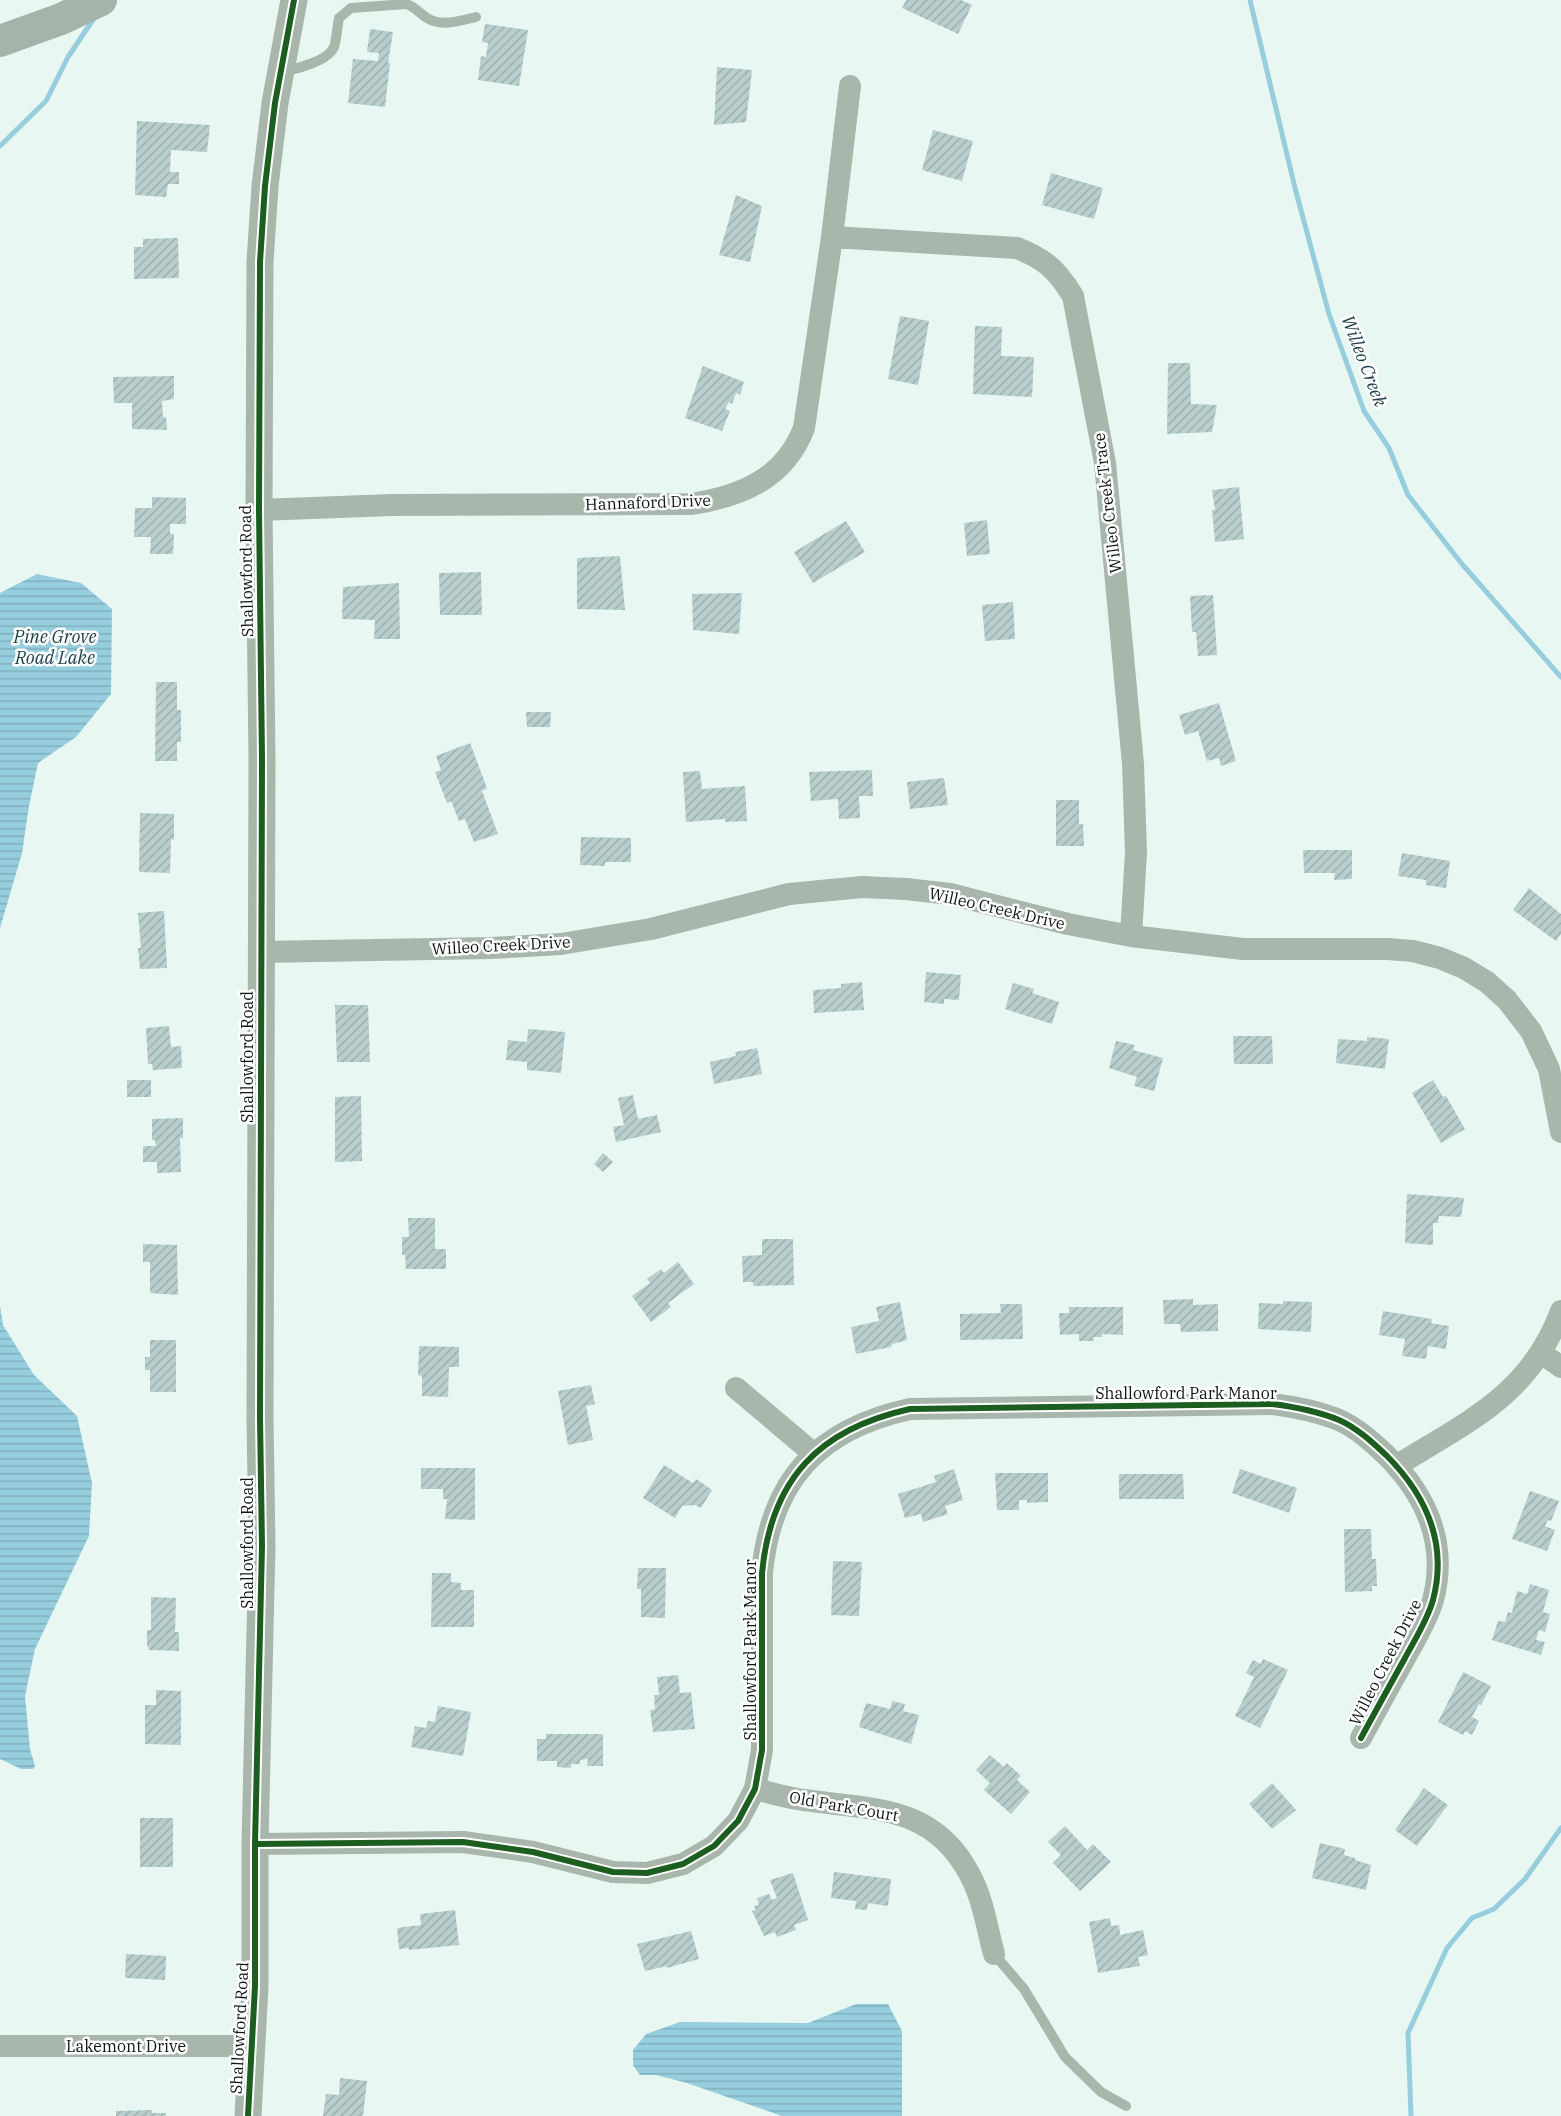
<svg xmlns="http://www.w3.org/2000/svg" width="1561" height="2116" viewBox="0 0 1561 2116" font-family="'IBM Plex Serif',serif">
<defs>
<pattern id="water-rules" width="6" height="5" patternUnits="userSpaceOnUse" patternTransform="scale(1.5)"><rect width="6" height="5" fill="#96cedd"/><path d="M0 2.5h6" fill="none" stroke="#80b0bd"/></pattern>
<pattern id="building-hatch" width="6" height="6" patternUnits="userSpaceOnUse" patternTransform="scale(1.5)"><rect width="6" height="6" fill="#b8cecc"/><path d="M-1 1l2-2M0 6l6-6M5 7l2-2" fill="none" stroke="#9db0ae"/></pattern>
</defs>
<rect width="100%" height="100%" fill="#e9f7f2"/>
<path fill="url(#water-rules)" d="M37,574L81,583L112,609L111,694L76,737L38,763L29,806L22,853L0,928V593Z
M0,1306L3,1325L34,1375L77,1416L92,1483L89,1536L35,1649L25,1696L30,1749L35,1766L33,1769H21L0,1759Z
M856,2004H888L902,2031V2116H782L687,2083L656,2075H640L633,2065V2050L646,2034L680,2022L808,2023Z"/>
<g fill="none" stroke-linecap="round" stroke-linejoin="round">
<path stroke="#96cedd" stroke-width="5" d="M1250,0L1295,188L1329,314L1364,411L1389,448L1408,495L1462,564L1561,677
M0,146L46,101L68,57L94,18
M1411,2116L1408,2033L1447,1948L1472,1918L1494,1909L1525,1879L1561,1828"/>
</g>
<path fill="url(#building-hatch)" d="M906,0H961L972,5L958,34L902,8Z
M485,24L528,30L519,86L478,80L481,56L486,57L488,43L482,42Z
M370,29L393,32L388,63H390L385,107L348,103L353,59L378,61L379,53L367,52Z
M717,67L752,70L746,122L714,125Z
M137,121L210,125L207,152L171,150L170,172H179V184H168L166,197L135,195Z
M933,130L973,141L962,181L922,170Z
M1051,173L1103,188L1094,219L1042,205Z
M736,195L762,206L750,262L719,255Z
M178,238L179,278L134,279V247H143V239Z
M900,316L929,321L918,385L888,379Z
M975,326L1002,327L1001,356L1034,357L1032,397L973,394Z
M1168,363H1190L1191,404L1217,405L1212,432L1167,434Z
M703,366L744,382L740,395L736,393L732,404L729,402L725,409L730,411L722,431L685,418Z
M174,376V399L162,401L163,417H166L167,430L132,429V403H114L113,377Z
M1239,487L1244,539L1215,542L1212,510H1215L1212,490Z
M152,497L186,498V524H170V534H174L173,554H150L151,537H134L135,508H152Z
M987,520L990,554L967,556L964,523Z
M846,521L865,552L813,583L794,552Z
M620,556L625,610L577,609V558Z
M481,572L482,615H440L439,573Z
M399,583L400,639H374L375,620L342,619L343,587Z
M742,593L739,634L693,630L692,594Z
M1213,595L1217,655L1198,656L1196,632H1192L1190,596Z
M1013,602L1015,639L985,641L982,605Z
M156,682H177V710H181V742H177V761H155Z
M1219,703L1236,761L1221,766L1219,758L1207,761L1198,731L1185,735L1179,715Z
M526,712H551L550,727H527Z
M470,743L487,788L482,791L498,834L474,842L465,819L459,821L451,801L447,803L435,772L441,770L436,756Z
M872,770L873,796H859L860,818L839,819L838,799L811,801L809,772Z
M700,771L702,789L745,786L747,821L725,822V819L686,822L683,772Z
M944,778L948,805L910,809L907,782Z
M1056,800H1079V824H1083L1084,846H1056Z
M140,813L174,814V840L171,839L170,873L139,872Z
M581,837L631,838V862H605V866L580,865Z
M1303,850H1352V879L1334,880L1335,873H1304Z
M1402,853L1450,861L1446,888L1426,885V880L1398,876Z
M1529,888L1561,914V934L1556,941L1513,910Z
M164,911L167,968L140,969L138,948H141L138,913Z
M926,972L961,975L959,1000L944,999V1004L924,1002Z
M862,982L864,1010L814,1013L813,990L841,988V984Z
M1013,983L1034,989L1032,993L1059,1002L1052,1024L1005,1009Z
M335,1005H368L370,1062H337Z
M169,1026L171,1047L181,1046L182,1068L153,1070L152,1064H148L146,1028Z
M528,1029L565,1032L561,1073L527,1070V1062L506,1060L508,1040L527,1042Z
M1233,1036H1272L1273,1064H1234Z
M1367,1037L1389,1039L1385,1069L1336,1063L1338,1039L1367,1041Z
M1116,1041L1135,1045L1133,1050L1163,1058L1154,1091L1134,1086L1137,1077L1109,1068Z
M757,1048L762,1074L714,1084L710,1062L736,1056L735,1052Z
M127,1080H151V1097H127Z
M1433,1080L1443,1097L1446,1096L1465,1129L1441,1143L1412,1093Z
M633,1095L638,1119L657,1115L661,1132L616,1142L613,1127L624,1125L618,1098Z
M361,1096L362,1161L335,1162V1097Z
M183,1118V1138H180L181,1172L157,1173V1162H143V1146H156L155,1140H152V1119Z
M603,1153L613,1162L603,1172L594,1164Z
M1407,1194L1464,1198L1461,1217L1439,1216L1438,1223H1433V1245L1405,1243Z
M408,1218H435V1249H446V1269H406L405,1255H402V1237H409Z
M762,1239H793L794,1285L753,1286V1282H743L742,1256L762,1255Z
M143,1244L177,1245L178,1295L150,1293V1262H143Z
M678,1262L694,1284L668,1303L671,1307L651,1322L632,1296L650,1283L647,1279L661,1269L664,1273Z
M1193,1299V1305L1218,1304V1331L1181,1332L1180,1324H1164L1163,1300Z
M1283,1301L1312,1302L1311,1332L1258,1329L1259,1303L1283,1304Z
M900,1302L907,1340L892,1344L891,1347L856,1354L851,1327L879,1321L876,1307Z
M1000,1304H1022L1023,1339L960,1340V1314L1001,1313Z
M1069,1307H1123V1335L1102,1334V1337H1093L1094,1341H1079V1334L1060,1335L1059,1313H1069Z
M1383,1311L1432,1319L1431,1323L1449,1326L1446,1349L1428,1346L1426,1359L1402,1356L1405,1339L1379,1335Z
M150,1340H176V1392H150V1370H145V1357H150Z
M419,1346L459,1347V1367H449L448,1397L422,1396V1376L418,1375Z
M591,1385L595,1404L586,1406L593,1440L568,1445L558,1391Z
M664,1465L693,1483L696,1479L712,1490L701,1508L695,1505L682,1506L675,1518L643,1498Z
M421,1468H475V1520L445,1519L447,1499H443V1489H421Z
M954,1469L963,1500L945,1506L948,1514L923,1522L921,1514L905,1518L898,1494L936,1482L934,1476Z
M1240,1469L1297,1488L1289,1513L1232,1493Z
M995,1473H1048V1502L1027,1503V1500H1019V1510H997Z
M1119,1474H1183L1184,1499H1119Z
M1530,1491L1559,1501L1551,1521L1548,1520L1545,1526L1555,1530L1547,1551L1512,1539Z
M1344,1529H1371L1372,1559H1376L1377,1586H1372V1591L1345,1592Z
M833,1561L862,1562L859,1616L831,1615Z
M638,1568H666L665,1618L641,1617V1589H637Z
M432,1573H451V1582L461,1583V1590H474V1627H431Z
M1530,1584L1549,1590L1543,1612L1550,1614L1545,1632L1539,1630L1536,1640L1545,1642L1541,1655L1492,1640L1498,1621L1505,1622L1508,1612L1512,1613L1517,1591L1527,1594Z
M151,1597L176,1598L175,1632H179V1651L149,1650V1647H147V1630H151Z
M1263,1659L1288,1670L1260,1728L1235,1716L1254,1677L1246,1673L1253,1660L1261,1664Z
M1463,1672L1491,1686L1481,1705L1479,1704L1472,1717L1479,1721L1472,1735L1465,1731L1463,1735L1438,1722Z
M678,1675L680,1693L691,1692L695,1729L653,1732L650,1710L655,1709L654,1695H659L657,1677Z
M156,1690L181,1691V1745L145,1744V1705H156Z
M892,1701L905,1704L903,1711L919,1715L911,1744L859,1727L866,1703L890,1709Z
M438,1706L471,1712L463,1756L411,1747L415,1726L426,1728L428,1721L435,1722Z
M546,1734H603V1766H587L588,1759L580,1760V1764H571V1768L557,1767V1761H537V1739H546Z
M990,1755L1004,1767L1007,1763L1021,1776L1017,1780L1030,1792L1011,1814L984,1790L990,1783L976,1770Z
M1272,1783L1296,1810L1272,1829L1249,1804Z
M1424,1788L1448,1805L1417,1846L1395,1830Z
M140,1818H173V1867H140Z
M1065,1826L1087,1850L1093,1844L1111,1862L1080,1891L1053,1863L1061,1855L1048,1842Z
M1320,1843L1345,1849L1344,1855L1355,1858V1860L1371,1865L1366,1890L1312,1878Z
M834,1872L891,1879L888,1906L868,1903L867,1910L855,1909L856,1901L831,1898Z
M793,1873L808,1920L794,1925L796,1930L777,1937L775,1932L764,1936L752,1911L756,1910L754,1906L759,1905L757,1898L769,1894L772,1900L777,1898L770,1880Z
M455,1910L459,1945L409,1950V1948L399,1949L397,1928L421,1925L420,1914Z
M1110,1918L1111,1926L1119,1925L1120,1935L1143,1930L1148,1955L1138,1957L1140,1966L1098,1973L1089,1922Z
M691,1931L699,1959L667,1968V1966L645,1971L637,1944Z
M126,1954L166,1956L165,1980L125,1978Z
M340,2078L367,2081L363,2116H323L326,2094L339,2095Z
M152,2110V2113H166V2116H116V2111Z"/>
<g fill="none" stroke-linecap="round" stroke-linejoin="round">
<path stroke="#a8b6ab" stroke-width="10" d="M283,71C297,69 328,61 334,47C337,38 337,27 339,18L351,8L406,4C414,6 419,13 427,18C441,27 460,21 476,17
M994,1954L1024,1989L1065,2057L1101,2092L1126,2106"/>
<path stroke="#a8b6ab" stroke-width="22" d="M832,237L1017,248C1045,259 1057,270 1073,296L1105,463L1133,764L1136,852L1131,936
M259,510L392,505L692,504C742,496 785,478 804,428L832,237L850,86
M260,952L491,948L561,944L651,929L789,894L862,887L906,889L950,894L1068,924L1131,936L1243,949H1388L1413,951L1440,958L1464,968L1487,982L1507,1000L1531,1031L1549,1069L1561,1132
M1541,1353L1561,1367
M736,1388L814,1454
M1396,1466C1467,1422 1530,1395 1561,1311
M755,1789C771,1793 788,1798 804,1800C872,1810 933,1804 970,1875C983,1899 987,1928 994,1954
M255,1844L463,1842L533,1852L613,1872L647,1873L683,1864L714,1846L738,1821L755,1789L762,1750V1573C771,1479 819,1429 910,1409L1272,1404C1296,1407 1317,1411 1339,1420C1357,1428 1372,1442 1386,1455C1426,1495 1448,1543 1433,1600C1427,1621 1415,1639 1405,1658C1390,1685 1375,1712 1361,1738
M0,2046H252"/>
<path stroke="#a8b6ab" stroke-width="27" d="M248,2116L255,1986V1844L262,1546L260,1418L262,759L259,510L260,262L265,186L275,103L294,0"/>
<path stroke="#a4b4aa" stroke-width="32" d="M0,41L61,19L101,0"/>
<defs>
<path id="cycleway" d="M255,1844L463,1842L533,1852L613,1872L647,1873L683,1864L714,1846L738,1821L755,1789L762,1750V1573C771,1479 819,1429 910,1409L1272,1404C1296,1407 1317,1411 1339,1420C1357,1428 1372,1442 1386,1455C1426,1495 1448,1543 1433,1600C1427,1621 1415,1639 1405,1658C1390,1685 1375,1712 1361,1738
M248,2116L255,1986V1844L262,1546L260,1418L262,759L259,510L260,262L265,186L275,103L294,0"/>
</defs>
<use href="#cycleway" stroke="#fff" stroke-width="10"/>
<use href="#cycleway" stroke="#1b5e20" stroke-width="6"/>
</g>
<g text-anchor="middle" stroke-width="5" stroke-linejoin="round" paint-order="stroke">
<g font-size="16" fill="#0d1613" stroke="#fff">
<text transform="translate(648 502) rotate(-2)" y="6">Hannaford Drive</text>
<text transform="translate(1107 503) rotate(-97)" y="6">Willeo Creek Trace</text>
<text transform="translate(246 571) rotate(-91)" y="6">Shallowford Road</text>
<text transform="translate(997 908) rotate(13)" y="6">Willeo Creek Drive</text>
<text transform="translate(501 945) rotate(-3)" y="6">Willeo Creek Drive</text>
<text transform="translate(247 1057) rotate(-90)" y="6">Shallowford Road</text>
<text x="1186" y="1399">Shallowford Park Manor</text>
<text transform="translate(247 1543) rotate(-90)" y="6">Shallowford Road</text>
<text transform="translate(750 1650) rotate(-90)" y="6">Shallowford Park Manor</text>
<text transform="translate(1385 1662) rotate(-63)" y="6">Willeo Creek Drive</text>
<text transform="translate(844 1806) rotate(10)" y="6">Old Park Court</text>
<text transform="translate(239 2028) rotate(-87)" y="6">Shallowford Road</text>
<text x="126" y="2052">Lakemont Drive</text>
</g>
<g font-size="18" font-style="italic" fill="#1d404b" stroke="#fff">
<text transform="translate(1364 361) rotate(69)" y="6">Willeo Creek</text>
<text x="55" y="643">Pine Grove<tspan x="55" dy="21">Road Lake</tspan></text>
</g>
</g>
</svg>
